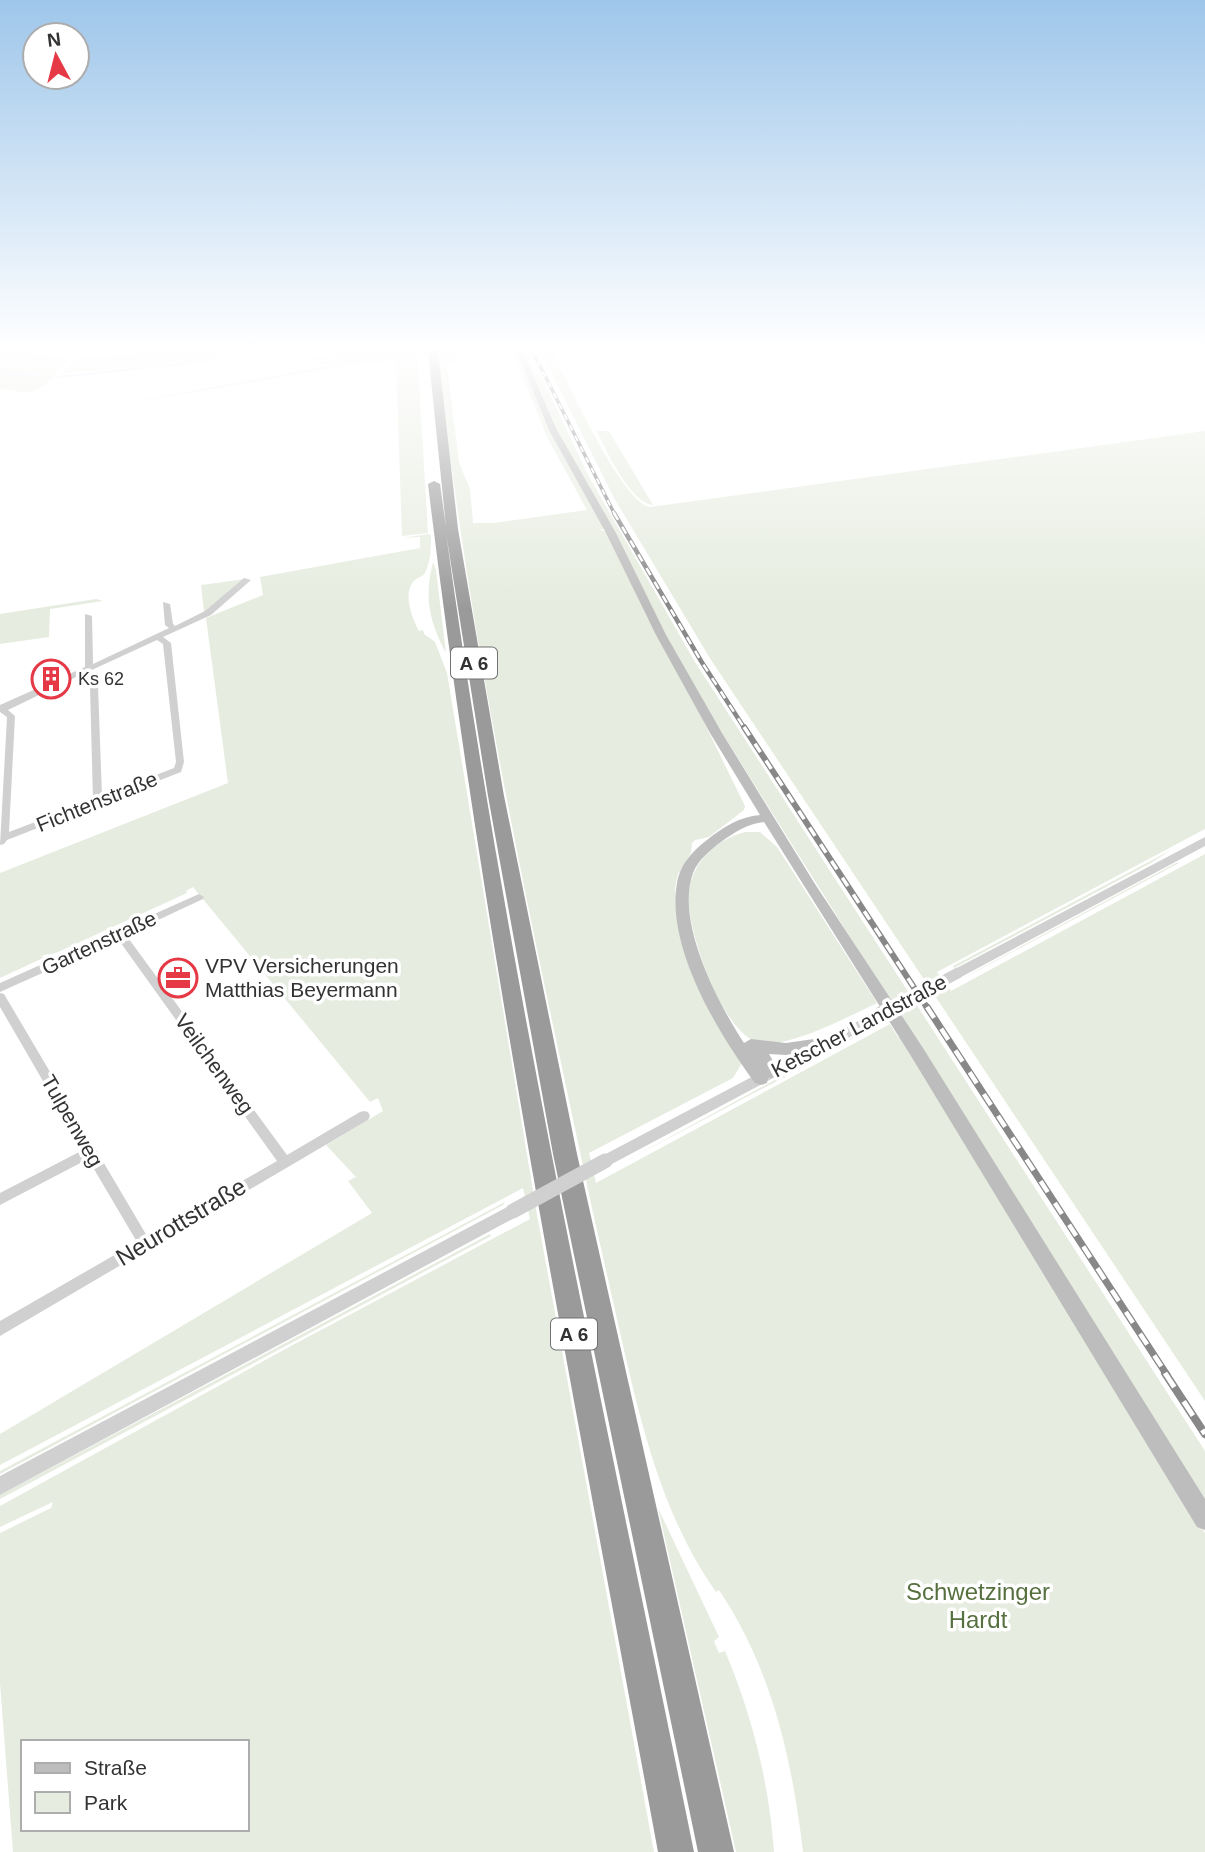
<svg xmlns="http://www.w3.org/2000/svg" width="1205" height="1852" viewBox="0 0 1205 1852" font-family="Helvetica,sans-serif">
<rect width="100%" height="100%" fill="#fff"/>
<path fill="#e6ecdf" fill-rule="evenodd" d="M0,350L70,358L55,371L56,375C33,396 30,394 0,388Z
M184,350H233L194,360L60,374L78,358Z
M370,350H417L428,533L402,536L396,361L275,366L415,352L279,363Z
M438,350H516L547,425L604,529L599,530L605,531L610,538L646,615L699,712L745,806L744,810L709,837L695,840L692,843L691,853L678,874L675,888L678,921L742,1063L733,1078L589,1153L596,1183L890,1024L898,1037H901L1205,1533V1852H803C792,1759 772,1669 719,1590L716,1592C661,1514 640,1420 619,1328C606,1269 592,1211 580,1152C523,885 465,618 438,350ZM513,352L547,437L587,510L493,523H473L470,489L459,463L447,366L459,357Z
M522,350H529L588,475L695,662L1205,1451V1502L695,690L564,445Z
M540,350H552C566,379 622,503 650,507L1205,431V829L937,972L951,991L1205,854V1401L711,660L614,498Z
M352,362L363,363L98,408Z
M597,431H609L653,505C631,503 606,451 597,431Z
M428,534L431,535C431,547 431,561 425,573C423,576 419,577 416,579C401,591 412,618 419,631L423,630L424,634L435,642L447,673L537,1215L654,1852H13L0,1683V1533L51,1508L53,1502L0,1527V1506L289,1347L530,1219L523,1188L0,1465V1434L372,1213L348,1181L356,1177L326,1145L383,1111L378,1098L370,1102L193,887L186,891L187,893L58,952L49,955L47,954L42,956L43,958L0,978V873L228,783L206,618L263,595L260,577L420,548V537L402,538ZM23,1742H247V1829H23Z
M433,562L436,570L446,653C429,621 424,598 433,562Z
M245,579L204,612L201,585Z
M96,599L103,601L50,609L49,637L0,644V614Z
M745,832H760L777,847L877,1003C843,1019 805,1040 768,1044C725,1049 683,922 689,890C694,860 716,840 745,832Z
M1171,850L1151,863L954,968L953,966Z
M1176,863H1179L962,979L985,966Z
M885,1020L792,1073L624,1162Z
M505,1202L503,1205L0,1474V1471Z
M490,1234L491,1236L0,1499V1495Z
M658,1508L719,1637L714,1641L719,1653L725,1651C752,1715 769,1782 774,1852H736Z"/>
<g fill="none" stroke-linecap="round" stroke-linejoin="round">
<path stroke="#cfe2ee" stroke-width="2" d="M0,373L54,377
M59,377L198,362L241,350"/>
<path fill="#d0d0d0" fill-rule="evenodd" d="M244,578L251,580L211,615L163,637L171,643L184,762L181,772L7,840L4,844L0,845L7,717L0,712V705L85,667V614L92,616L93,664L169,628L165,625L163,602L170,604L173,624L175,626L205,611ZM157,640L163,644L176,762L174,768L102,796L98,686L83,674ZM76,677L90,687L93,800L9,832L15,716L8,710Z
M199,894L204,897L203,899L126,935L287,1155L360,1112L364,1111L368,1112L370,1116L368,1120L0,1336V1321L137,1242L88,1159L0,1205V1193L83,1150L0,1007V993L4,994L147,1236L277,1161L118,939L0,992V983Z"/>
<path fill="#d0d0d0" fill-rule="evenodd" d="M1205,837V846L963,976H953L952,973L953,970Z
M881,1009L886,1010L888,1014L886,1018L610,1165L605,1167L600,1165L598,1161L600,1157Z
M513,1204L518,1206L521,1211L518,1216L0,1495V1476Z"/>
<path fill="#bdbdbd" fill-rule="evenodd" d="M516,350H522L557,430L616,533L666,635L722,733L815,884L923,1048L1205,1499V1530L1197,1527L911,1056L764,822C747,824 735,832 721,842C710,850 698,860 693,873C675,922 718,1003 744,1043L751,1039L786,1043L828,1037L833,1039L836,1043L833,1047L828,1049L786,1055L769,1054L780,1073L778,1077L768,1078L767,1083L761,1085L755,1083C718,1033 663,943 678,878C682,862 695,849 707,840C723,827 739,817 760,815L710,733L656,635L606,533L549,430Z"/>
<path fill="#9a9a9a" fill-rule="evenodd" d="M428,350H438L458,529L504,796L577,1154L734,1852H698L553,1154L488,796L446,533C507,976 605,1414 694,1852H658C574,1397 483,943 428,484L434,481L440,484L446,527Z"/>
<defs>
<path id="rail-far4" d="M532,350L615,515"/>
<path id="rail-far3" d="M614,513L701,661L745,729"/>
<path id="rail-far2" d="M744,727L928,1009"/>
<path id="rail-far1" d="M927,1007L1167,1375"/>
<path id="rail" d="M1165,1373L1205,1434"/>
</defs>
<use href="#rail-far4" stroke="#888" stroke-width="3.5"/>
<use href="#rail-far3" stroke="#888" stroke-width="4.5"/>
<use href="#rail-far2" stroke="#888" stroke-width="6"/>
<use href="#rail-far1" stroke="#888" stroke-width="7"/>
<use href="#rail" stroke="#888" stroke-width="8"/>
<use href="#rail-far4" stroke="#fff" stroke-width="2" stroke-dasharray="6" stroke-linecap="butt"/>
<use href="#rail-far3" stroke="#fff" stroke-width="2.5" stroke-dasharray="8" stroke-linecap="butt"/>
<use href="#rail-far2" stroke="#fff" stroke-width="3.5" stroke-dasharray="10" stroke-linecap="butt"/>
<use href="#rail-far1" stroke="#fff" stroke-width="4.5" stroke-dasharray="13" stroke-linecap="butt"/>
<use href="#rail" stroke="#fff" stroke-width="5" stroke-dasharray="17" stroke-linecap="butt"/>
<path stroke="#d0d0d0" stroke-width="11" d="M890,1009L958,973"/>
<path stroke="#d0d0d0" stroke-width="15" d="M881,1014L893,1007
M513,1211L605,1161"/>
</g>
<linearGradient id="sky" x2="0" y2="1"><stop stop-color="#9ec6ea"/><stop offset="0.57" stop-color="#fff"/><stop offset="1" stop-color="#fff" stop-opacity="0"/></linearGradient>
<rect width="1205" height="609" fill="url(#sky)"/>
<defs>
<symbol id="building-ring" viewBox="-11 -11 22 22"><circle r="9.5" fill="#fff" stroke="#e63946" stroke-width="1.5"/><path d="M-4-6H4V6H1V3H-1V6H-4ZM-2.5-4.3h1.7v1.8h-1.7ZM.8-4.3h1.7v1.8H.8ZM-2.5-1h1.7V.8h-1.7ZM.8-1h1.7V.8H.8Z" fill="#e63946"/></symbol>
<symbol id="office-ring" viewBox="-11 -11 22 22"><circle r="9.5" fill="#fff" stroke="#e63946" stroke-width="1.5"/><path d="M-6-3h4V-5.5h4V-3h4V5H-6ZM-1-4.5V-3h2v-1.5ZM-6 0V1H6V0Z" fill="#e63946"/></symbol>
</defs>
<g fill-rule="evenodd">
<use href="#building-ring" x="29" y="657" width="44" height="44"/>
<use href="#office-ring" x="156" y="956" width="44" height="44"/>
</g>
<g text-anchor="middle" stroke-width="7" stroke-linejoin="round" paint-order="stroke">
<g font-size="18" fill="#333" stroke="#fff" text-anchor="start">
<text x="78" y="685">Ks 62</text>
</g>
<g fill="#fff" stroke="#707070" stroke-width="2">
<rect x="451" y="647.5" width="46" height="31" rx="5"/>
<rect x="551" y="1318.5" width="46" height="31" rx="5"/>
</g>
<g font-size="19" font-weight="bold" fill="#333">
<text x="474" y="670">A 6</text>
<text x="574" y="1341">A 6</text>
</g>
<g font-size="21" fill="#333" stroke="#fff">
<text transform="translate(97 802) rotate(-22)" y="7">Fichtenstraße</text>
<text transform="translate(99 943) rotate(-25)" y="7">Gartenstraße</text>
<text transform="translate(859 1026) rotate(-28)" y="7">Ketscher Landstraße</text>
<text transform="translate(214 1064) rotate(54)" y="7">Veilchenweg</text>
<text transform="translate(72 1121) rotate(60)" y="7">Tulpenweg</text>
</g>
<g font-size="21" fill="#333" stroke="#fff" text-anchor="start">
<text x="205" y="973">VPV Versicherungen<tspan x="205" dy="24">Matthias Beyermann</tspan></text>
</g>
<g font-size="24" fill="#333" stroke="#fff">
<text transform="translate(181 1222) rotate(-31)" y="8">Neurottstraße</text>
</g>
<g font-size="24" fill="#56703f" stroke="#fff">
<text x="978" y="1600">Schwetzinger<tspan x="978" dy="28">Hardt</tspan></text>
</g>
</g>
<rect x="21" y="1740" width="228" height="91" fill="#ffffff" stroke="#adadad" stroke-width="2"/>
<rect x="35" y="1763" width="35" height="10" fill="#bdbdbd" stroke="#adadad" stroke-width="2"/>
<text x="84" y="1775" font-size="21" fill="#333333">Straße</text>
<rect x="35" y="1792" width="35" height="21" fill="#e6ecdf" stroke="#adadad" stroke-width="2"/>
<text x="84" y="1810" font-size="21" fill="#333333">Park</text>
<g transform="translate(56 56) rotate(353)"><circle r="33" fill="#ffffff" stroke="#adadad" stroke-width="2"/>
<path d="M0-5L12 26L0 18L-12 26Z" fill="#e63946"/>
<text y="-10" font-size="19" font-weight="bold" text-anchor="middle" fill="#333333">N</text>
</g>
</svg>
